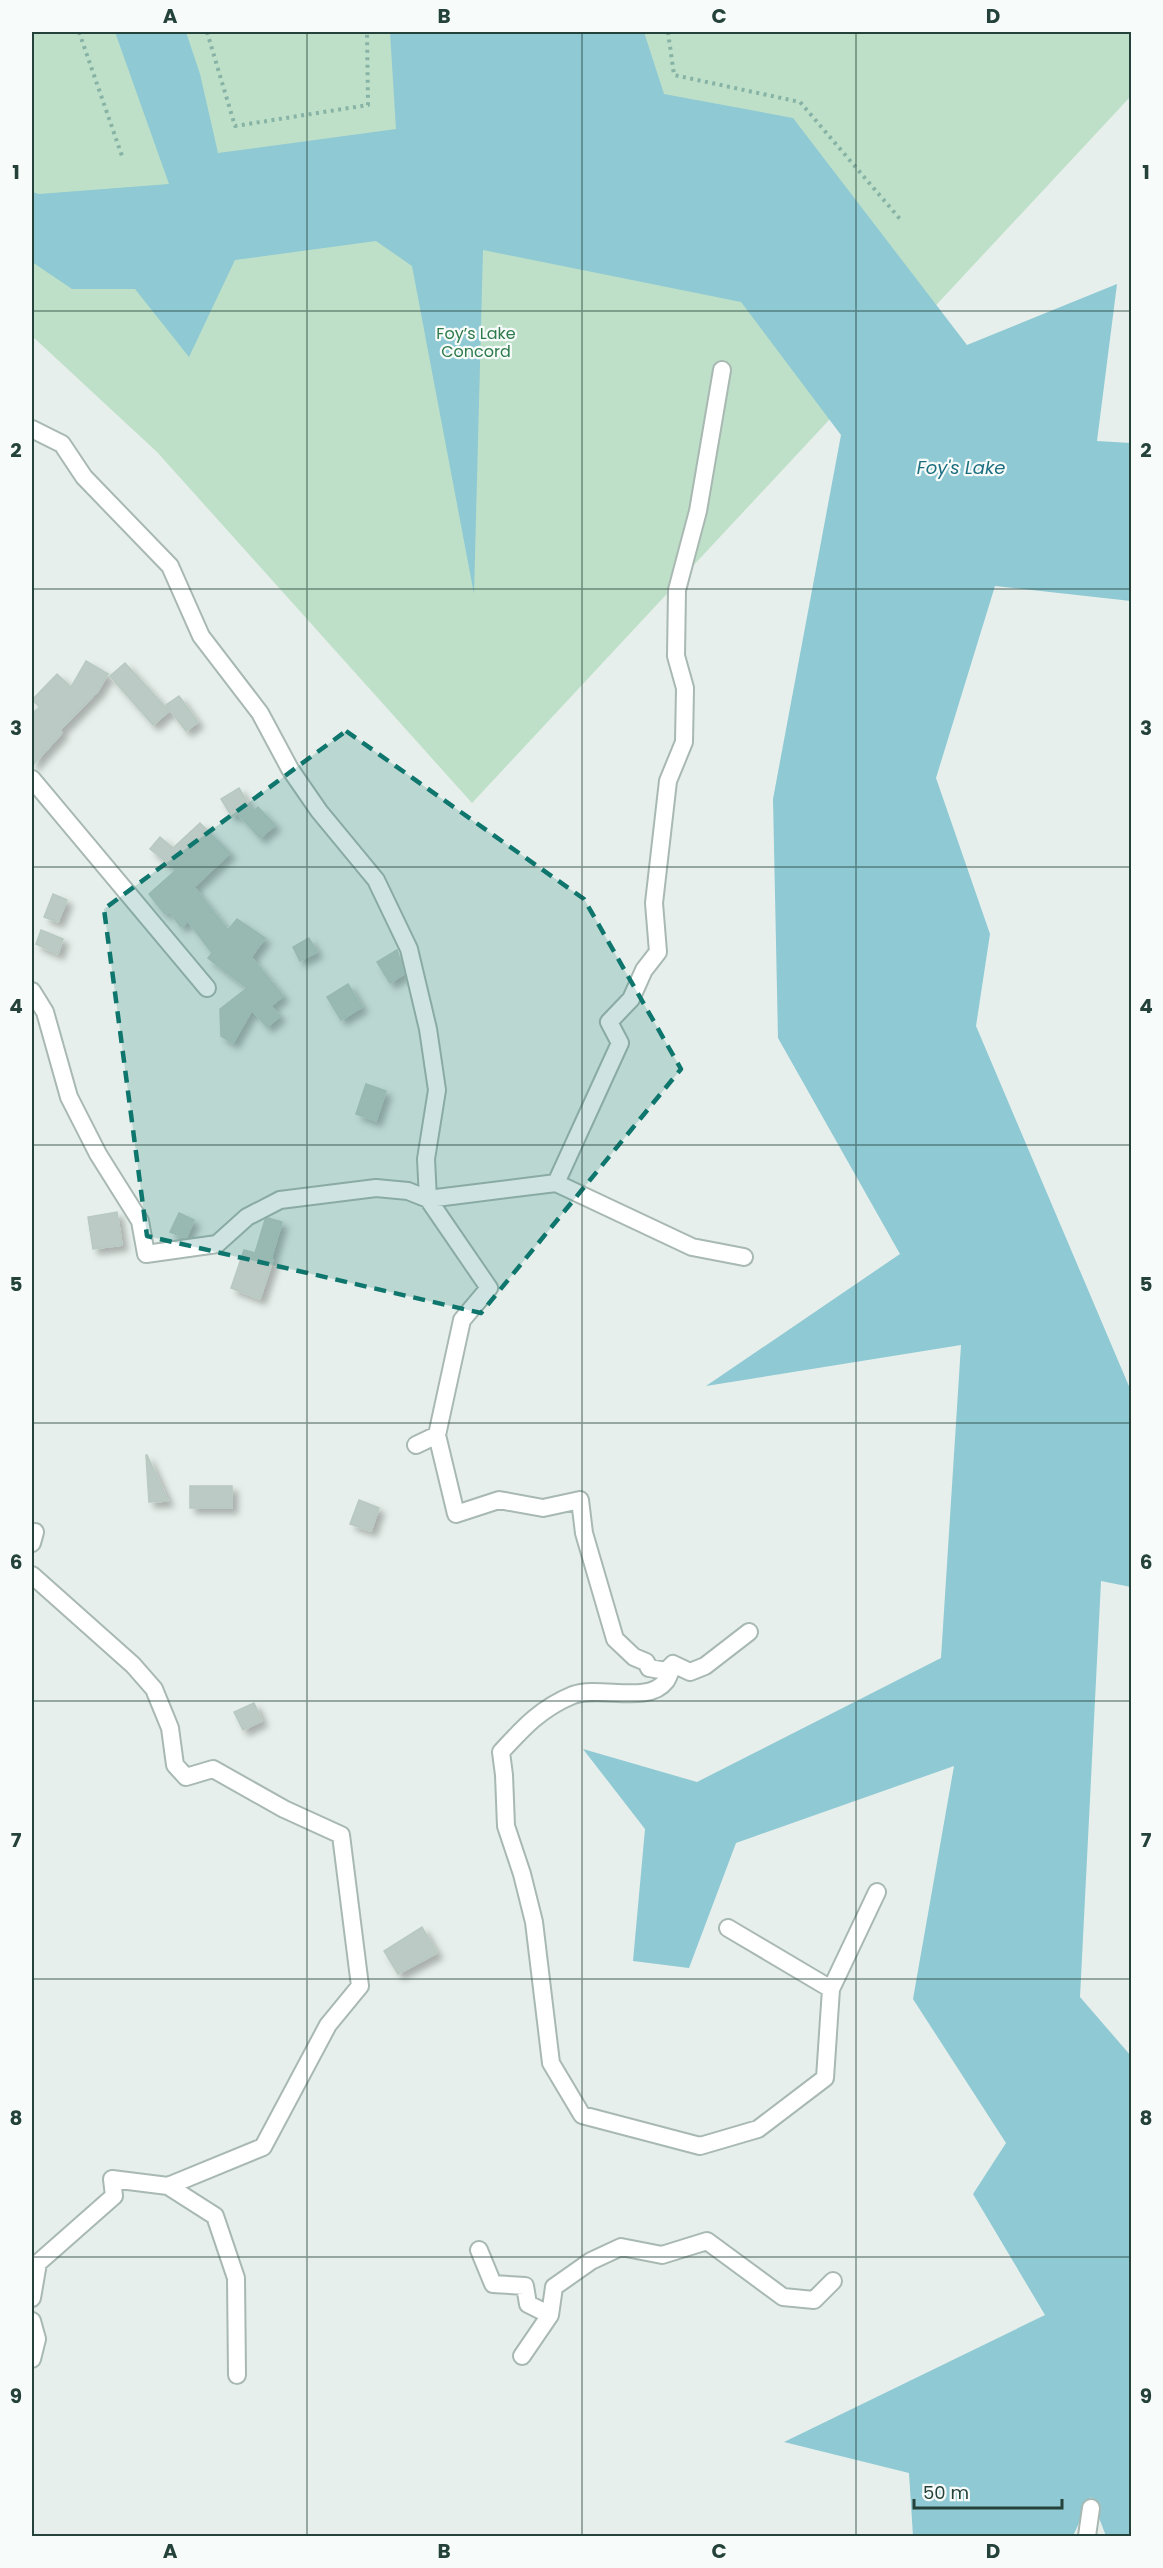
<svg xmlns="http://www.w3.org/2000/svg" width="1163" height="2568" viewBox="0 0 1163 2568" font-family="Poppins,sans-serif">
<defs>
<filter id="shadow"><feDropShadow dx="5.5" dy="5.5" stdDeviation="3" flood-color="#0004"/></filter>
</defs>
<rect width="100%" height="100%" fill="#e6efeb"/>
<path fill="#bfe0c8" d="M32,32H1131V96L472,803L157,452L32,336Z"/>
<path fill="#8ec9d4" d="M115,32H186L200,74L218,153L396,129L390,32H644L664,94L793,118L967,345L1117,284L1097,441L1131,443V601L995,586L936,778L990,934L976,1026L1131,1391V1587L1101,1581L1080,1997L1131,2056L1132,2288L1130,2293L1132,2298L1131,2536H1106L1091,2497L1073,2536H913L909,2473L784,2442L1045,2315L973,2194L1006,2143L913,1999L954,1766L736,1843L689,1968L633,1961L645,1829L583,1749L697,1782L941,1658L961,1345L706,1386L900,1254L778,1038L773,799L841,435L741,302L483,250L474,594L412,266L376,241L235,260L189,357L135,289H72L32,262V192L39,194L169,184Z"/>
<path fill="#bbcac4" stroke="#b8c9c2" stroke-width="1.5" filter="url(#shadow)" d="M86,661L108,674L98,691L60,730L62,733L32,766V713L40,707L32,700L57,674L71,687Z
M125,663L169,711L153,725L110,676Z
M179,696L198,722L186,731L166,705Z
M239,788L253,812L258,807L275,825L260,838L237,813L232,817L221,799Z
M200,823L230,853L194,887L228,930L237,919L265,938L251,957L283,996L271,1006L280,1016L267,1027L252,1010L233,1043L221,1036L220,1009L247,988L208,958L212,953L188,921L181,927L168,910L165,914L149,894L176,870L150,849L160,837L173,848Z
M53,894L67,900L58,922L44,917Z
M41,930L63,939L58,954L36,944Z
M309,938L317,952L300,961L293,947Z
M397,950L404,974L390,983L377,962Z
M348,984L362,1007L341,1020L327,997Z
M366,1084L386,1091L376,1121L356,1114Z
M117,1212L122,1245L93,1249L88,1217Z
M179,1213L194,1220L186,1238L170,1232Z
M268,1218L282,1222L271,1259L273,1260L260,1299L231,1288L244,1250L255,1253L265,1220Z
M146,1455H147L168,1501L149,1502Z
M190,1486H232V1508H190Z
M359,1500L379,1508L371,1531L350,1524Z
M254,1703L262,1721L243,1730L234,1712Z
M422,1927L437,1953L398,1974L384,1951Z"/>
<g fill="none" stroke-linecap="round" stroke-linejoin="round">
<defs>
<path id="street" d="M722,370L698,511L677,590L676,656L685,688L684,742L668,781L654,903L658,952L644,970L631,999L609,1022L620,1043L556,1183L428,1199L489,1288L462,1320L437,1435L456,1514L499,1500L543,1508L580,1500L584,1533L615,1639L634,1657L646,1662L649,1668L666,1671L673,1664L690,1672L705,1666L749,1632
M32,429L62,444L84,477L170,566L201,636L260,713L290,769L319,811L376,880L409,949L428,1029L437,1090L426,1159L428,1199L408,1191L376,1188L280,1200L247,1217L217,1244L146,1254L140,1221L98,1154L69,1097L45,1012L32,991
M32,779L207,988
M556,1183L692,1247L744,1257
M416,1445L437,1435
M32,1543L35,1532
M32,1575L133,1665L154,1689L170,1728L175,1765L186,1777L213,1769L284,1809L341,1835L360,1986L328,2025L263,2147L168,2186
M673,1664C671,1669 669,1677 666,1681C648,1705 600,1685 573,1695C541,1708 523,1728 501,1752L504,1775L506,1826L522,1874L534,1922L551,2063L582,2115L700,2146L758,2129L825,2078L831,1989L728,1928
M831,1989L877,1892
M479,2250L493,2284L525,2286L528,2304L550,2315L522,2356
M32,2298L38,2263L114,2196L112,2179L168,2186L215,2216L236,2278L237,2375
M550,2315L554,2287L591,2261L621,2247L662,2255L707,2241L783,2297L814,2300L833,2281
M32,2321L37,2339L32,2359
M1087,2536L1091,2508"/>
</defs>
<use href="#street" stroke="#a8b8b2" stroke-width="20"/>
<path stroke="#86b3a5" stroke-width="4" stroke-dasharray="3 4.5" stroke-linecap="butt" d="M79,32L122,156
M207,32L235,126L368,105L367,32
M668,32L674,75L800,102L900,219"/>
<use href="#street" stroke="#fff" stroke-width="16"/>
</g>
<path fill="#0f766e" fill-opacity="0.2" stroke="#0f766e" stroke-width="4.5" stroke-dasharray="12 8" stroke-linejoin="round" d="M346,731L584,899L681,1069L481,1313L147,1236L104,909Z"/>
<path fill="none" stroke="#24423a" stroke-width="1.5" stroke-opacity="0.55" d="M307,32V2536M582,32V2536M856,32V2536M32,311H1132M32,589H1132M32,867H1132M32,1145H1132M32,1423H1132M32,1701H1132M32,1979H1132M32,2257H1132"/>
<g text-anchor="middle" stroke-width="4.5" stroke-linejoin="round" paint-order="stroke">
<g font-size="16" fill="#2d7a4b" stroke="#f7fbf9">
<text x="476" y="339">Foy’s Lake<tspan x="476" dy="18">Concord</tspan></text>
</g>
<g font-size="18" font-style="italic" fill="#1c6f80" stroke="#f7fbf9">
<text x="961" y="474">Foy's Lake</text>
</g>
</g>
<rect width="1163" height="2568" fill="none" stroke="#f7fbf9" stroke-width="66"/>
<path d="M914 2499v9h148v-9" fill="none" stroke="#24423a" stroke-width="3"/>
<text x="923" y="2499" font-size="18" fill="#24423a" stroke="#f7fbf9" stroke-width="4.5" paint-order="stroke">50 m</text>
<rect x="33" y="33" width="1097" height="2502" fill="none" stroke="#24423a" stroke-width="2"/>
<g font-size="20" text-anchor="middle" font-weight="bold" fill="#24423a">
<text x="170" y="23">A</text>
<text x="444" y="23">B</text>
<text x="719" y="23">C</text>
<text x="993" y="23">D</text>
<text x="16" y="179">1</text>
<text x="1146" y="179">1</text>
<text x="16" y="457">2</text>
<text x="1146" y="457">2</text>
<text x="16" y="735">3</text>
<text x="1146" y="735">3</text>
<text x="16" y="1013">4</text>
<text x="1146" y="1013">4</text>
<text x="16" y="1291">5</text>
<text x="1146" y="1291">5</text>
<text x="16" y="1569">6</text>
<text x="1146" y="1569">6</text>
<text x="16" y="1847">7</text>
<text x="1146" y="1847">7</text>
<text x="16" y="2125">8</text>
<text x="1146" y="2125">8</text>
<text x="16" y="2403">9</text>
<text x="1146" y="2403">9</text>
<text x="170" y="2558">A</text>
<text x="444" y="2558">B</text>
<text x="719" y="2558">C</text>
<text x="993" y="2558">D</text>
</g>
</svg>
